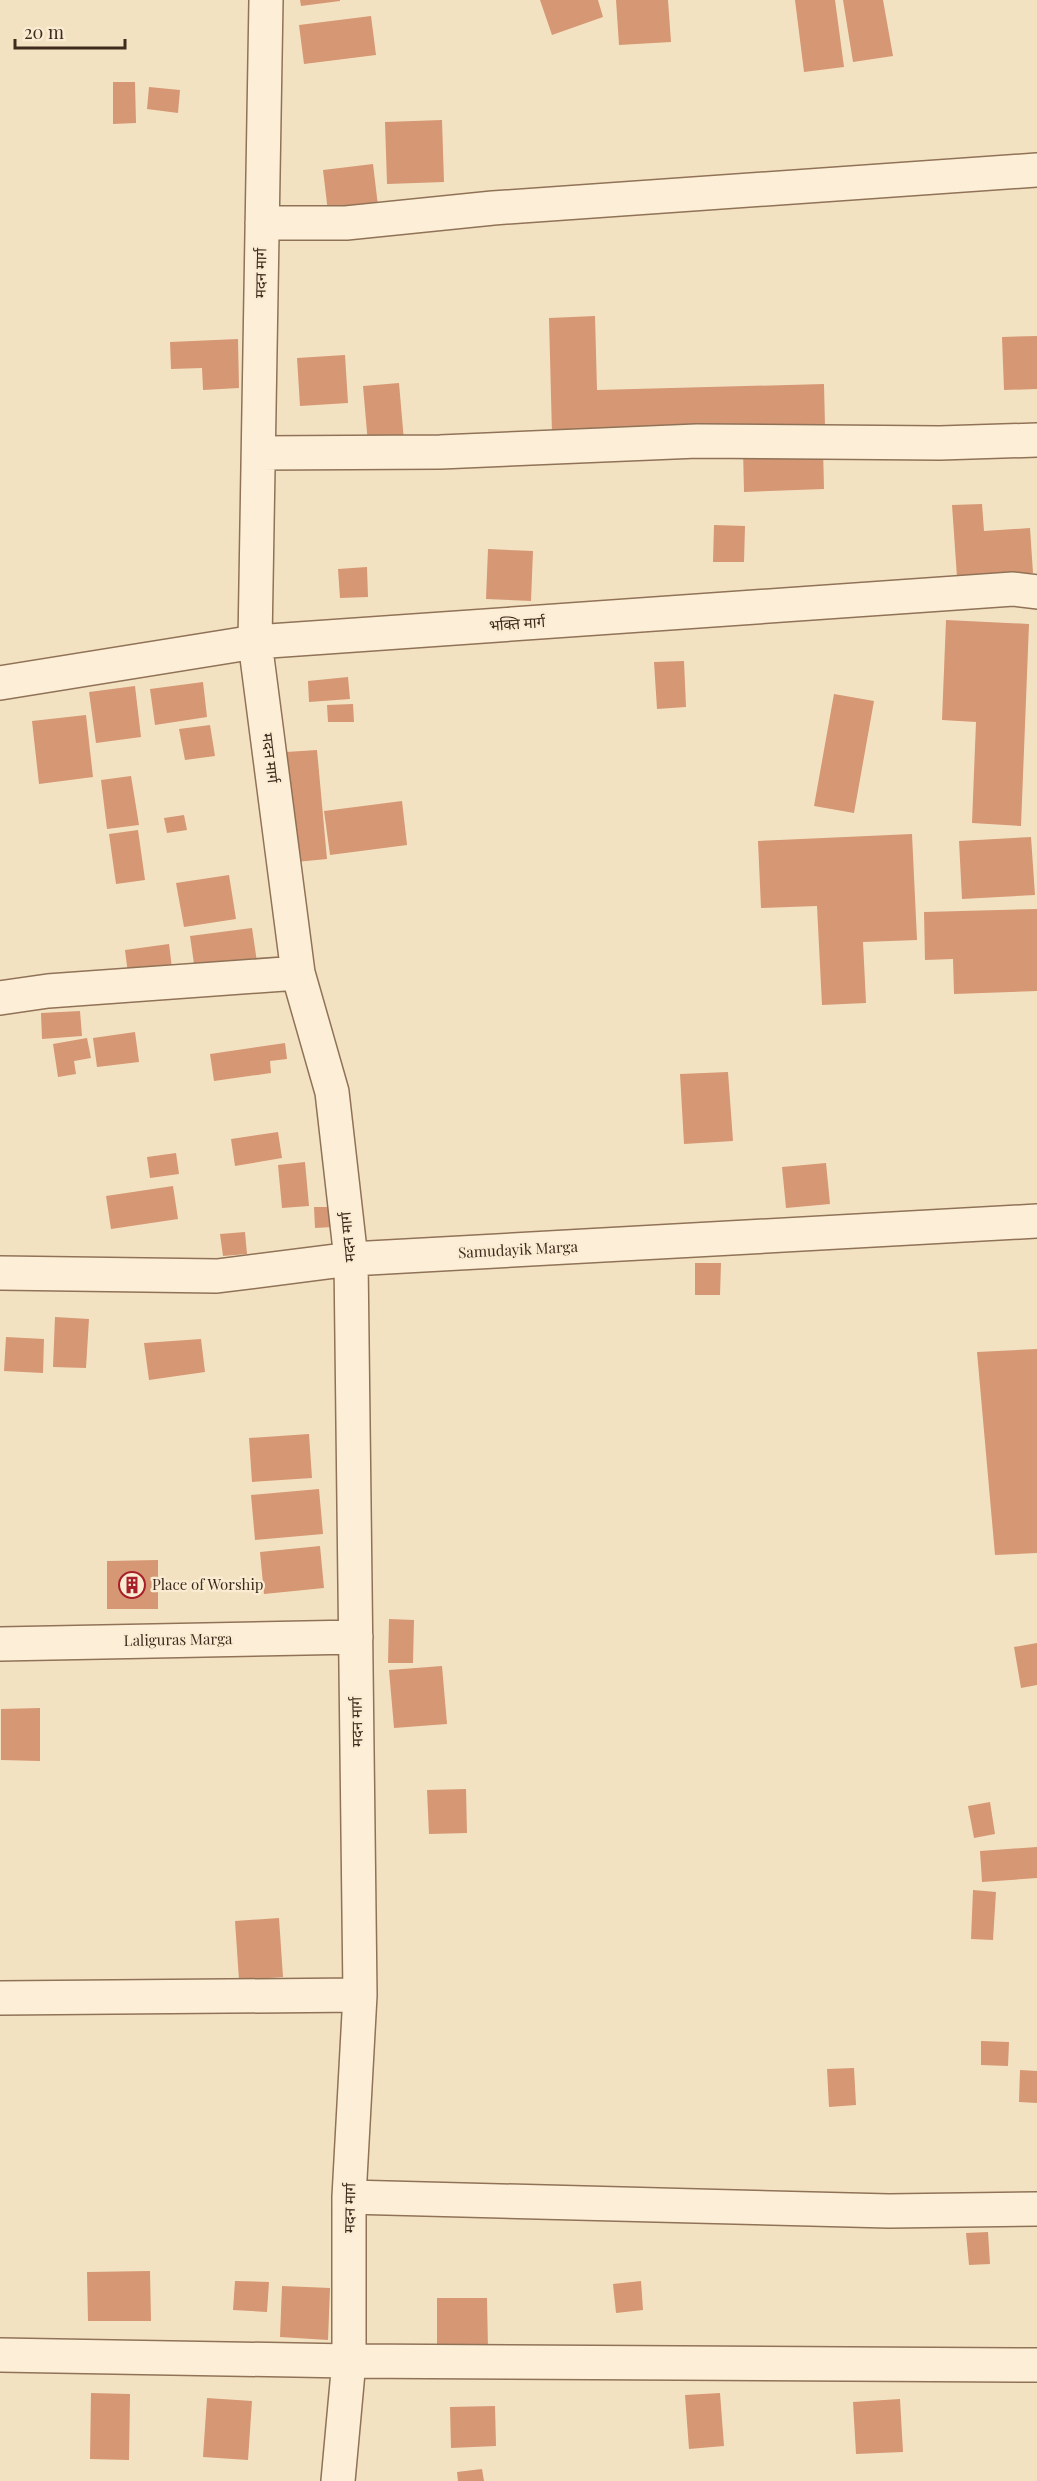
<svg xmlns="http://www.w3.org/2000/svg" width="1037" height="2481" viewBox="0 0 1037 2481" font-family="'Playfair Display','Noto Sans Devanagari',serif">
<rect width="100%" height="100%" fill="#f3e2c2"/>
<path fill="#d69774" d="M300,0H340V1L301,6Z
M540,0H598L603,17L552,35Z
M616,0H668L671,42L619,45Z
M795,0H835L844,67L804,72Z
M843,0H883L893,56L853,62Z
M371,16L376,55L304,64L299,25Z
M113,82H135L136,123L113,124Z
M149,87L180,90L178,113L147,109Z
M442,120L444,182L387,184L385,122Z
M373,164L378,206L328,212L323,170Z
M595,316L597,390L824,384L825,426L552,434L549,318Z
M1037,336V389L1004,390L1002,337Z
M238,339L239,388L203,390L202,368L171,369L170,342Z
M345,355L348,403L300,406L297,358Z
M399,383L404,441L368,444L363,386Z
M823,447L824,489L744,492L743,449Z
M982,504L984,531L1030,528L1033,573L957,577L952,505Z
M714,525L745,526L744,562H713Z
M488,549L533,551L531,601L486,599Z
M367,567L368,597L340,598L338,569Z
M946,620L1029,624L1021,826L972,823L976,722L942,720Z
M684,661L686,707L657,709L654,662Z
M348,677L350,699L309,702L308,681Z
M203,682L207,717L155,725L150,689Z
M135,686L141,737L96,743L89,692Z
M834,694L874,701L854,813L814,806Z
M353,704L354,722H328L327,705Z
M86,715L93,777L39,784L32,721Z
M210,725L215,756L185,760L179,729Z
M317,750L327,859L296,862L286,752Z
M131,776L139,825L107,829L101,780Z
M402,801L407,845L330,855L324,811Z
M184,815L187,830L167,833L164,818Z
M138,830L145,880L116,884L109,834Z
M912,834L917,940L863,942L866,1003L822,1005L817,906L761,908L758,841Z
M1031,837L1035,895L962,899L959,841Z
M229,875L236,919L184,927L176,883Z
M1037,909V991L954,994L953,959L925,960L924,912Z
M252,928L257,962L195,971L190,936Z
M169,944L173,976L129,982L125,950Z
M80,1011L82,1036L42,1039L41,1013Z
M135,1032L139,1062L97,1067L93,1038Z
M87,1038L91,1058L74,1061L76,1074L58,1077L53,1044Z
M285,1043L287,1059L270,1061L271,1073L214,1081L210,1054Z
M728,1072L733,1141L684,1144L680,1074Z
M278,1132L282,1158L235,1166L231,1139Z
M176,1153L179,1174L150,1178L147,1157Z
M305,1162L309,1206L282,1208L278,1165Z
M826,1163L830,1204L786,1208L782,1167Z
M173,1186L178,1219L111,1229L106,1196Z
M314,1207H332L333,1227L315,1228Z
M245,1232L247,1254L223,1256L220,1234Z
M695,1263H721L720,1295H695Z
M55,1317L89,1319L86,1368L53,1367Z
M6,1337L44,1339L43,1373L4,1371Z
M201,1339L205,1372L149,1380L144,1343Z
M1037,1349V1553L995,1555L977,1352Z
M309,1434L312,1478L252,1482L249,1438Z
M319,1489L323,1534L255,1540L251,1495Z
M320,1546L324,1588L264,1594L260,1552Z
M158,1560V1609H107V1561Z
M389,1619L414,1620L413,1663H388Z
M1037,1643V1685L1021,1688L1014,1647Z
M442,1666L447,1724L394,1728L389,1670Z
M40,1708V1761L1,1760V1709Z
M466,1789L467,1833L429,1834L427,1790Z
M990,1802L995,1834L974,1838L968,1806Z
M1037,1847V1878L982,1882L980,1851Z
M973,1890L996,1892L993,1940L971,1939Z
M279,1918L283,1977L239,1980L235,1921Z
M981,2041L1009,2042L1008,2066L981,2065Z
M854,2068L856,2105L829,2107L827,2069Z
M1020,2070L1037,2071V2103L1019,2102Z
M988,2232L990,2264L969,2265L966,2233Z
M150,2271L151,2321H88L87,2272Z
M235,2281L269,2282L267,2312L233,2310Z
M641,2281L643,2310L616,2313L613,2284Z
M282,2286L330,2288L328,2340L280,2337Z
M437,2298H487L488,2349L437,2348Z
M91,2393L130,2394L129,2460L90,2459Z
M720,2393L724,2446L689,2449L685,2395Z
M207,2398L252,2401L248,2460L203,2457Z
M900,2399L903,2452L856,2454L853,2402Z
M495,2406L496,2446L451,2448L450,2407Z
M482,2469L484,2481H458L457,2472Z"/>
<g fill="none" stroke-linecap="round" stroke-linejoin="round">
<defs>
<path id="street" d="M266,0L255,642L298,973L332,1092L351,1259L360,1995L349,2197V2361L338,2481
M262,223H346L493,208L1037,170
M259,453L440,452L697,441L940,443L1037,440
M0,683L255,642L1013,589L1037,592
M0,998L48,991L298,973
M0,1273L217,1276L351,1259L1037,1221
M0,1644L356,1637
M0,1998L360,1995
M349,2197L889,2211L1037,2209
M0,2355L349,2361L1037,2365"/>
</defs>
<use href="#street" stroke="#907257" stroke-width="36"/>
<use href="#street" stroke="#fdefd7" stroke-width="33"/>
</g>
<defs>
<symbol id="building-ring" viewBox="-11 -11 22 22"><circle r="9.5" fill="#faecd3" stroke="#a71f28" stroke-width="1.5"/><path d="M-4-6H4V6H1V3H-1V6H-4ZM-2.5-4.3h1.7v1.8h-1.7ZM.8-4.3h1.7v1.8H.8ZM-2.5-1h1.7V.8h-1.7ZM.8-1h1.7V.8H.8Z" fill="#a71f28"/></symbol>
</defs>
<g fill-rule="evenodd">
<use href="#building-ring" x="117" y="1570" width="30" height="30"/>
</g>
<g text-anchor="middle" stroke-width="4.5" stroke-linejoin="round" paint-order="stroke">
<g font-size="15" fill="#3e2b1d" stroke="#faecd3">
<text transform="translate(261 273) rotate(-89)" y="5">मदन मार्ग</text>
<text transform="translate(517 624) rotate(-4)" y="5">भक्ति मार्ग</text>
<text transform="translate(270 758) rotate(83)" y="5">मदन मार्ग</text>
<text transform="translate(348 1237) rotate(-96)" y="5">मदन मार्ग</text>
<text transform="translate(518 1250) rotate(-3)" y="5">Samudayik Marga</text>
<text transform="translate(178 1640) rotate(-1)" y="5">Laliguras Marga</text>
<text transform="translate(357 1722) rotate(-91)" y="5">मदन मार्ग</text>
<text transform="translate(350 2208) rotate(-89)" y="5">मदन मार्ग</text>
</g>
<g font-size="15" fill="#3e2b1d" stroke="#faecd3" text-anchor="start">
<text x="152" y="1590">Place of Worship</text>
</g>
</g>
<path d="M15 39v9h110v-9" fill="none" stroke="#3e2b1d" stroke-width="3"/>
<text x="24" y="39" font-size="18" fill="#3e2b1d" stroke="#faecd3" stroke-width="4.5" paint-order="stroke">20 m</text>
</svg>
